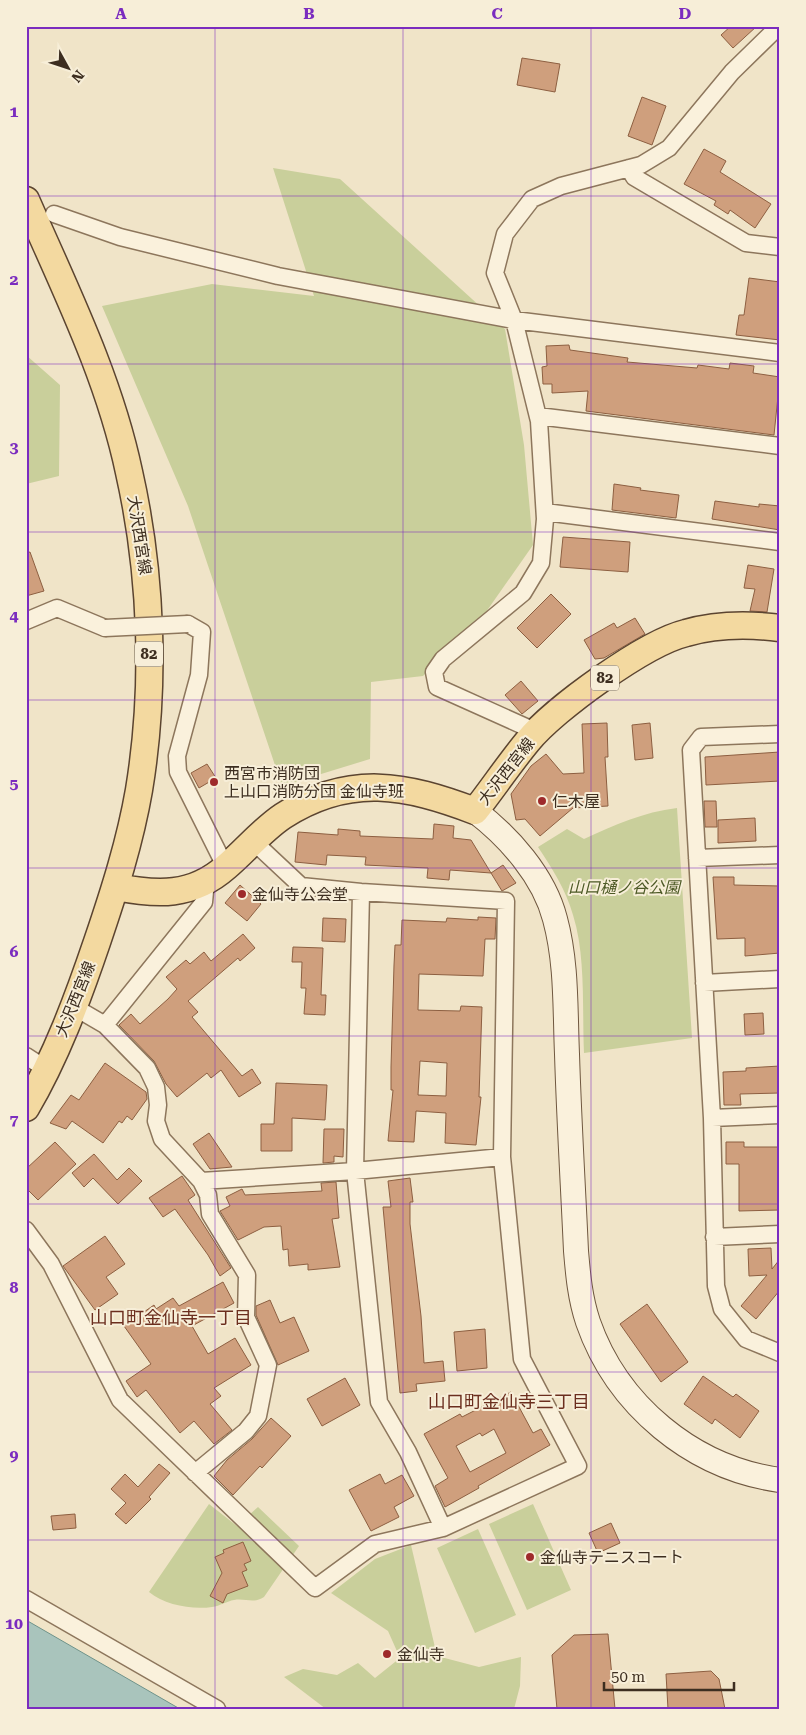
<svg xmlns="http://www.w3.org/2000/svg" width="806" height="1735" viewBox="0 0 806 1735" font-family="'Roboto Serif','Noto Sans JP',serif">
<rect width="100%" height="100%" fill="#f0e4c8"/>
<path fill="#c9cf9b" d="M273,168L340,179L505,329L524,445L533,545L486,612L423,676L371,682L370,759L282,786L188,506L102,306L212,284L314,296Z
M26,355L60,385L59,476L26,484Z
M677,808L692,1038L584,1053C582,1009 586,956 573,915C566,890 552,868 538,847L567,829L584,839C615,825 643,812 677,808Z
M209,1504L237,1526L258,1507L299,1546L264,1597C253,1604 246,1598 234,1600C227,1601 220,1606 212,1607C192,1610 165,1605 149,1592Z
M533,1504L571,1590L527,1610L489,1524Z
M478,1529L516,1615L475,1633L437,1548Z
M411,1545L437,1656L479,1667L521,1657L520,1686L514,1709H326L284,1677L303,1669L337,1675L358,1663L375,1678L400,1658L388,1631L331,1593L375,1559Z"/>
<path fill="#a9c4bc" stroke="#6f938a" d="M26,1620L180,1709H26Z"/>
<path fill="#cf9f7d" stroke="#8d5f41" fill-rule="evenodd" d="M731,26H757L733,48L721,35Z
M522,58L560,64L555,92L517,85Z
M642,97L666,106L652,145L628,136Z
M704,149L726,161L720,172L771,204L755,228L730,210L728,214L714,205L716,201L684,184Z
M749,278L780,282V340L736,335L739,315H744Z
M569,345L570,350L628,358L627,362L697,368L698,365L729,369L730,363L754,366L753,373L780,377L774,435L586,411L588,391L552,393V384H543L542,367L547,366L546,346Z
M614,484L641,488L640,490L679,495L676,518L612,510Z
M715,501L759,507V504L780,506V530L712,519Z
M563,537L630,542L628,572L560,567Z
M30,552L44,591L26,596V553Z
M748,565L774,569L767,612L750,611L755,589L744,588Z
M551,594L571,614L537,648L517,628Z
M635,618L645,634L604,658L595,659L584,640L614,623L617,628Z
M521,681L538,701L522,714L505,695Z
M607,723L608,757H605L608,806L573,808L540,836L525,819L516,820L511,794L531,766L546,754L563,774L584,773L582,724Z
M650,723L653,758L635,760L632,725Z
M780,752V781L706,785L705,757Z
M207,764L216,778L199,788L191,773Z
M704,801H716L717,827H705Z
M755,818L756,841L718,843V820Z
M434,824L454,826L453,838L471,840L491,873L503,865L516,883L502,891L491,873L450,870L449,880L427,878L428,868L365,865L366,857L327,855L326,865L295,862L298,832L338,835V829L360,831V836L433,839Z
M713,877H734V885L780,886V953L745,956V938L717,939Z
M240,885L261,904L247,921L225,903Z
M478,917L496,918L495,939H485L483,976L419,974L418,1010L460,1011L461,1006L482,1007L479,1097H481L476,1145L445,1143L446,1113L416,1111L414,1142L388,1141L393,1090H391V1067L394,965L395,945H401L402,920L446,922L447,918L478,920ZM420,1061L447,1063L446,1096L418,1095Z
M323,918L346,919L345,942L322,941Z
M243,934L255,948L240,961L238,958L188,1001L198,1012L192,1017L242,1076L252,1069L261,1083L239,1097L221,1070L211,1078L207,1073L177,1097L166,1084L154,1061L119,1025L131,1014L140,1024L168,999L177,989L166,977L186,960L190,964L204,952L211,961Z
M293,947L323,948L321,995H326L325,1015L304,1014L306,988H301L302,962H292Z
M763,1013L764,1034L745,1035L744,1014Z
M105,1063L146,1092L147,1099L132,1120L127,1116L122,1123L119,1121L103,1143L72,1121L66,1129L50,1123L71,1095L79,1100Z
M780,1066V1093L740,1094L741,1105H724L723,1072L746,1071V1068Z
M276,1083L327,1085L325,1120L292,1118V1151H261V1124H274Z
M324,1129H344L343,1157L334,1156V1162L323,1163Z
M209,1133L232,1167L210,1169L193,1144Z
M55,1142L76,1164L38,1200L26,1188V1169Z
M726,1142H744V1147H780V1210L739,1211V1164H726Z
M94,1154L117,1180L129,1168L142,1181L118,1204L93,1178L84,1187L72,1173Z
M182,1176L195,1195L188,1200L231,1268L220,1276L208,1255L175,1209L163,1217L149,1198Z
M410,1178L413,1202H410V1224L421,1316L424,1363L443,1361L445,1381L416,1384L417,1391L400,1393L383,1207H391L388,1181Z
M336,1182L339,1218L332,1219L340,1267L308,1270V1264L289,1266L288,1249L283,1250L281,1226L264,1227L238,1240L220,1211L230,1206L226,1197L242,1189L245,1195L322,1191L321,1183Z
M105,1236L125,1264L106,1277L118,1294L95,1310L63,1266Z
M771,1248L772,1269L780,1259V1290L756,1319L741,1306L767,1275L749,1276L748,1249Z
M223,1282L234,1303L192,1326L208,1354L235,1338L251,1365L214,1388L221,1396L210,1404L232,1430L214,1444L194,1421L180,1433L146,1390L137,1397L126,1381L151,1364L124,1326L154,1305L156,1309L173,1298L179,1306Z
M270,1300L280,1323L294,1317L309,1351L278,1365L256,1315V1306Z
M647,1304L688,1362L661,1382L620,1324Z
M485,1329L487,1368L457,1371L454,1332Z
M703,1376L733,1397L736,1394L759,1411L740,1438L715,1419L712,1424L684,1404Z
M345,1378L360,1405L322,1426L307,1399Z
M511,1392L533,1433L541,1429L550,1445L478,1486L479,1488L445,1507L435,1486L448,1478L424,1434L460,1414L462,1417ZM494,1429L506,1453L470,1472L456,1446L480,1433L482,1436Z
M271,1418L291,1436L262,1468L260,1466L233,1495L214,1476L227,1460L252,1439Z
M159,1464L170,1473L149,1497L151,1499L126,1524L115,1514L126,1503L111,1489L125,1474L138,1487Z
M380,1474L385,1484L402,1475L414,1496L394,1507L399,1517L371,1531L349,1490Z
M75,1514L76,1528L53,1530L51,1516Z
M611,1523L620,1543L598,1553L589,1533Z
M243,1542L251,1561L244,1564L247,1570L242,1572L248,1586L227,1594L223,1603L210,1596L222,1573L215,1557L224,1553L223,1550Z
M608,1634L615,1709H557L552,1655L574,1635Z
M711,1671L719,1679L725,1709H668L666,1674Z"/>
<g fill="none" stroke-linecap="round" stroke-linejoin="round">
<defs>
<path id="street" d="M629,168L634,177L746,243L780,247
M54,214L120,237L278,276L514,320L780,353
M538,416L780,446
M545,512L780,542
M26,621L57,608L105,628
M188,624L202,632L199,675L177,756L178,772L226,868
M537,732L437,687L434,672L443,659L523,593L541,563L545,519L539,421L514,320L495,273L505,234L532,199L561,186L641,165L669,148L732,72L779,26
M780,734L701,737L691,750L712,1118L716,1286L722,1309L746,1339L780,1353
M253,841L301,886L361,892L506,901L502,1157L522,1359L578,1466L443,1528L408,1452L379,1402L355,1171L361,892
M697,858L780,855
M704,983L780,979
M74,1007L105,1025L147,1068L156,1087L158,1105L156,1121L162,1139L201,1181L208,1195L210,1214L247,1275L246,1317L268,1365L258,1416L246,1431L195,1473
M105,1025L204,902L206,881
M26,1056L46,1069
M712,1118L780,1115
M201,1181L355,1171L502,1157
M26,1230L51,1264L120,1400L315,1588L375,1544L443,1528
M714,1237L780,1234
M26,1599L217,1709"/>
<path id="secondary" d="M475,811C509,837 544,876 555,919C567,963 565,1009 567,1054C569,1120 573,1185 576,1251C578,1275 580,1298 588,1322C617,1405 692,1468 780,1480"/>
<path id="primary" d="M26,200C65,289 109,377 129,472C152,574 156,687 139,790C130,842 114,892 97,942C78,998 56,1057 26,1108
M116,887C157,895 192,897 226,867C245,851 262,830 283,816C350,773 406,785 475,811C493,788 509,764 528,741C554,709 645,643 686,633C717,624 748,624 780,628"/>
</defs>
<use href="#street" stroke="#8d765c" stroke-width="19"/>
<use href="#secondary" stroke="#6f573f" stroke-width="26"/>
<use href="#primary" stroke="#5b4430" stroke-width="29"/>
<use href="#street" stroke="#faf1dc" stroke-width="16"/>
<use href="#secondary" stroke="#faf1dc" stroke-width="24"/>
<use href="#primary" stroke="#f3d9a0" stroke-width="26"/>
<defs>
<path id="street-bridge" d="M105,628L188,624"/>
</defs>
<use href="#street-bridge" stroke="#8d765c" stroke-width="19" stroke-linecap="butt"/>
<use href="#street-bridge" stroke="#faf1dc" stroke-width="16"/>
</g>
<path fill="none" stroke="#7b2cbf" stroke-width="1" stroke-opacity="0.55" d="M215,26V1709M403,26V1709M591,26V1709M26,196H780M26,364H780M26,532H780M26,700H780M26,868H780M26,1036H780M26,1204H780M26,1372H780M26,1540H780"/>
<g fill="#9e2a2b" stroke="#f7eed8" stroke-width="2">
<circle cx="214" cy="782" r="5"/>
<circle cx="542" cy="801" r="5"/>
<circle cx="242" cy="894" r="5"/>
<circle cx="530" cy="1557" r="5"/>
<circle cx="387" cy="1654" r="5"/>
</g>
<g text-anchor="middle" stroke-width="4" stroke-linejoin="round" paint-order="stroke">
<g fill="#f7eed8" stroke="#756857" stroke-width="1">
<rect x="135" y="641.5" width="28" height="25" rx="4"/>
<rect x="591" y="665.5" width="28" height="25" rx="4"/>
</g>
<g font-size="15" font-weight="bold" fill="#3d2e20">
<text x="149" y="659">82</text>
<text x="605" y="683">82</text>
</g>
<g font-size="16" fill="#3d2e20" stroke="#f7eed8">
<text transform="translate(140 535) rotate(81)" y="6">大沢西宮線</text>
<text transform="translate(506 771) rotate(-52)" y="6">大沢西宮線</text>
<text transform="translate(75 999) rotate(-68)" y="6">大沢西宮線</text>
</g>
<g font-size="16" fill="#3d2e20" stroke="#f7eed8" text-anchor="start">
<text x="224" y="779">西宮市消防団<tspan x="224" dy="18">上山口消防分団 金仙寺班</tspan></text>
<text x="552" y="807">仁木屋</text>
<text x="252" y="900">金仙寺公会堂</text>
<text x="540" y="1563">金仙寺テニスコート</text>
<text x="397" y="1660">金仙寺</text>
</g>
<g font-size="16" font-style="italic" fill="#4d5a26" stroke="#f7eed8">
<text x="624" y="893">山口樋ノ谷公園</text>
</g>
<g font-size="18" fill="#6b2e1e" stroke="#f7eed8">
<text x="171" y="1324">山口町金仙寺一丁目</text>
<text x="509" y="1408">山口町金仙寺三丁目</text>
</g>
</g>
<rect width="806" height="1735" fill="none" stroke="#f7eed8" stroke-width="55"/>
<g transform="translate(68 68) rotate(130)" stroke="#f7eed8" stroke-width="4" paint-order="stroke">
<path d="M0-4L9 19L0 12L-9 19Z" fill="#3d2e20"/>
<text y="-8" font-size="14" font-weight="bold" text-anchor="middle" fill="#3d2e20">N</text>
</g>
<path d="M604 1682v8h130v-8" fill="none" stroke="#3d2e20" stroke-width="2.5"/>
<text x="611" y="1682" font-size="15" fill="#3d2e20" stroke="#f7eed8" stroke-width="4" paint-order="stroke">50 m</text>
<rect x="28" y="28" width="750" height="1680" fill="none" stroke="#7b2cbf" stroke-width="2"/>
<g font-size="16" text-anchor="middle" font-weight="bold" fill="#7b2cbf">
<text x="121" y="19">A</text>
<text x="309" y="19">B</text>
<text x="497" y="19">C</text>
<text x="685" y="19">D</text>
<text x="14" y="117">1</text>
<text x="14" y="285">2</text>
<text x="14" y="453">3</text>
<text x="14" y="621">4</text>
<text x="14" y="789">5</text>
<text x="14" y="957">6</text>
<text x="14" y="1125">7</text>
<text x="14" y="1293">8</text>
<text x="14" y="1461">9</text>
<text x="14" y="1629">10</text>
</g>
</svg>
